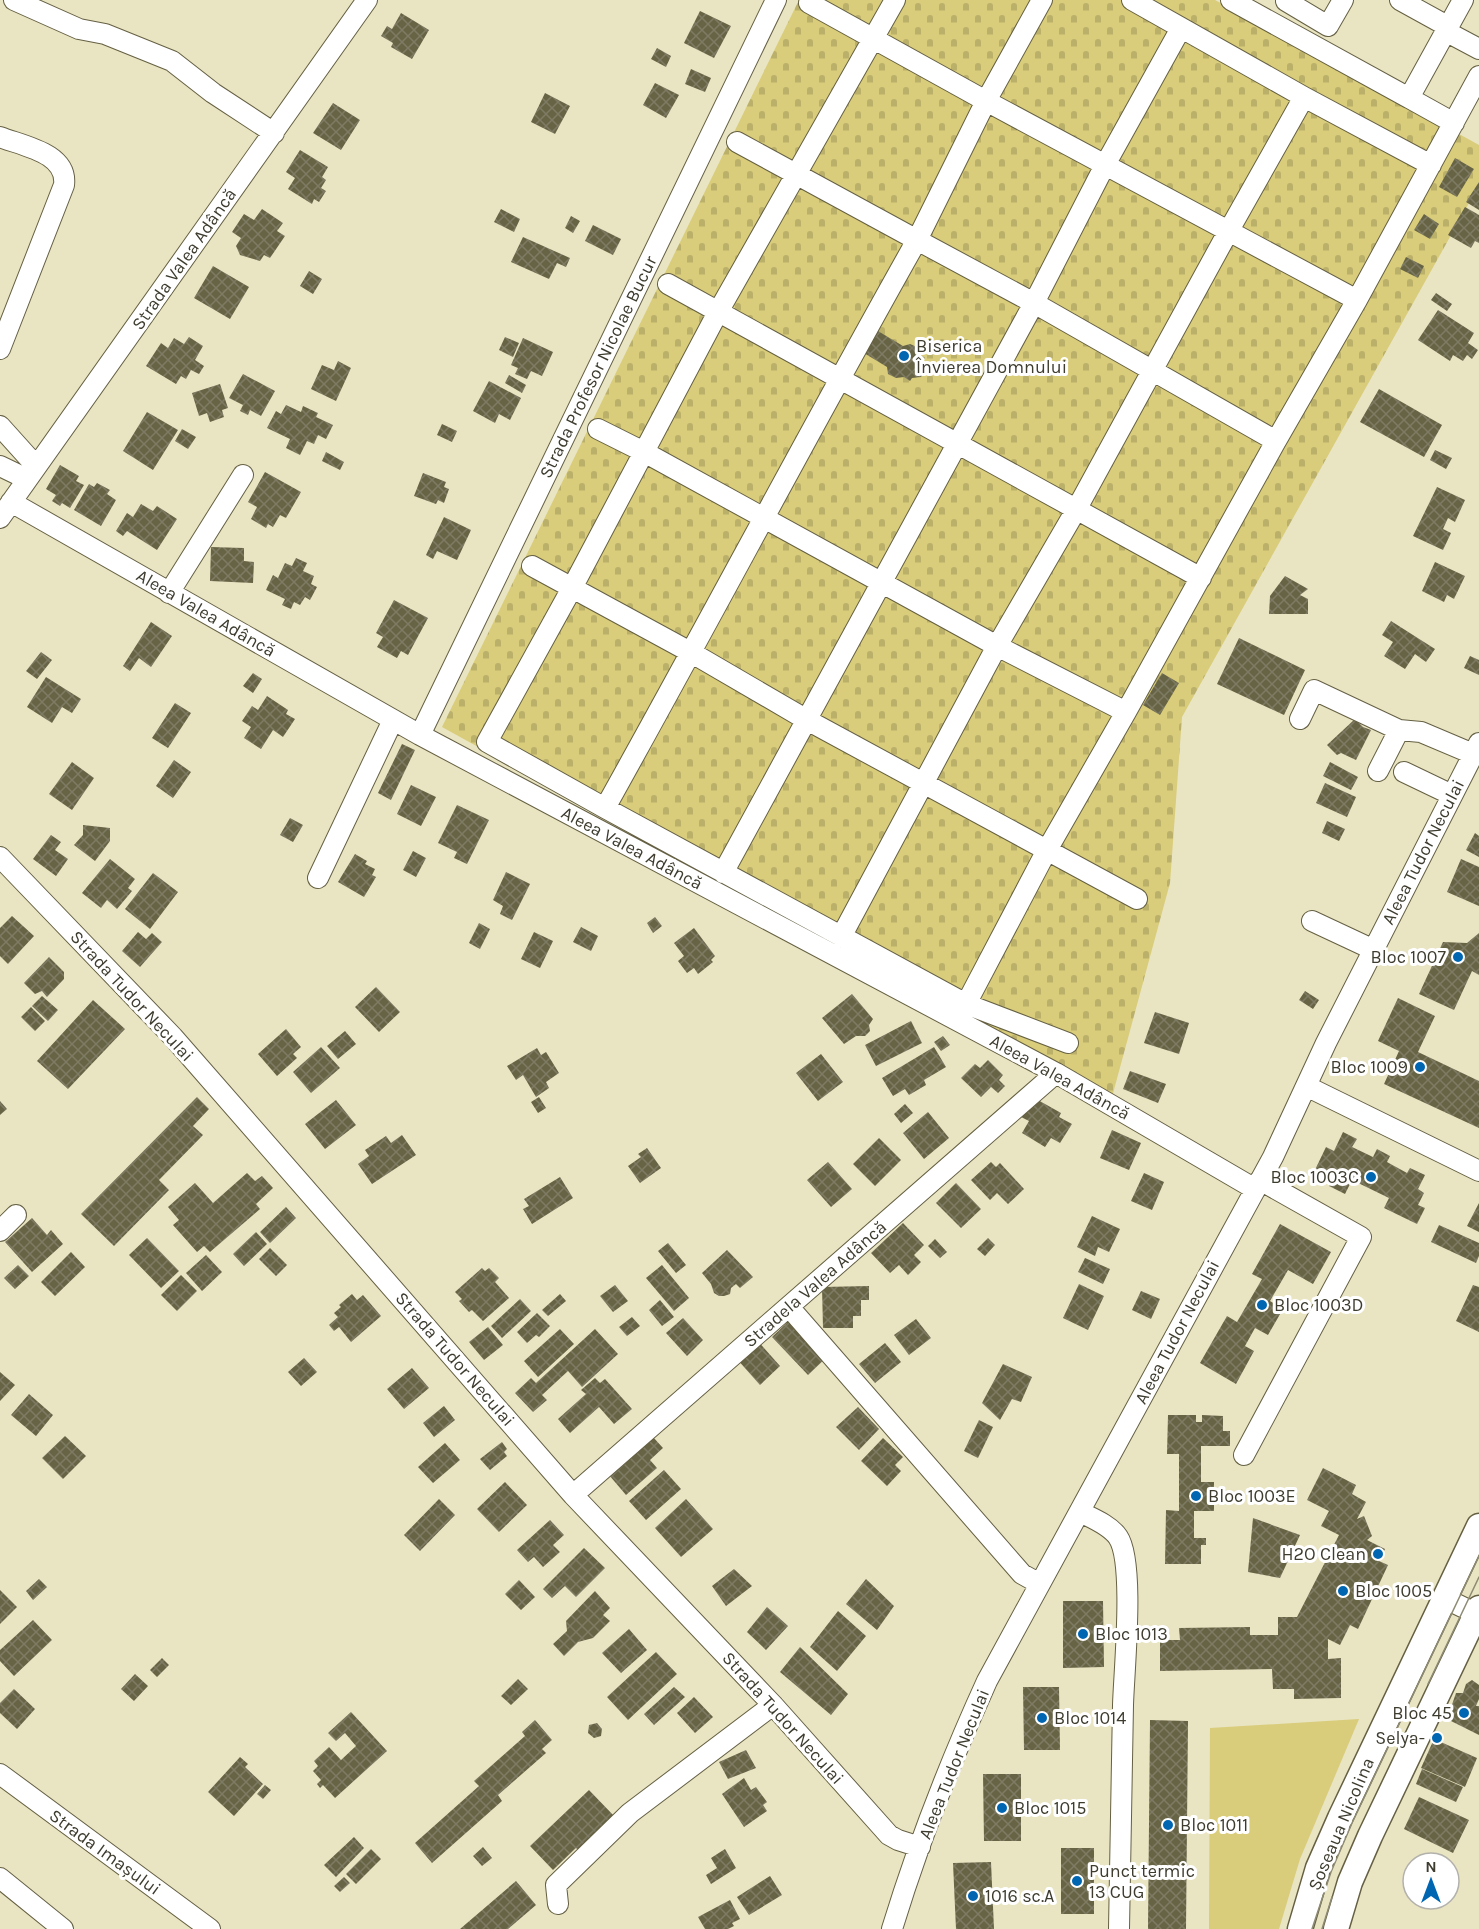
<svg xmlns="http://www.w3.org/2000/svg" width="1479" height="1929" viewBox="0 0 1479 1929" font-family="Karla,sans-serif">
<defs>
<pattern id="cemetery-stones" width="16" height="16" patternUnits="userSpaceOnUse" patternTransform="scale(1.5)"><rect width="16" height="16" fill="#d9cc7a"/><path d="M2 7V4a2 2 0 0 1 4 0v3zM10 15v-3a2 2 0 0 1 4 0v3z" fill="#bbb06a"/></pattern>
<pattern id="building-cross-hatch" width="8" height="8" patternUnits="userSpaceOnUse" patternTransform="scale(1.5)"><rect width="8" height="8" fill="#676345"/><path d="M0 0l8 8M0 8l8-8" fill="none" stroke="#7e7b64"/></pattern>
</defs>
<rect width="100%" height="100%" fill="#e9e4c2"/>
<path fill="url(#cemetery-stones)" d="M799,0H1215L1479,145V185L1182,717L1170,883L1112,1097L442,727Z"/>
<path fill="#d9cc7a" d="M1359,1719L1300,1859L1279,1929H1209L1210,1728Z"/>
<path fill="url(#building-cross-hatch)" d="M700,11L731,26L714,58L684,43Z
M401,13L429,30L412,59L391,47L393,43L381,36L387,26L392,29Z
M657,48L671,56L666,67L651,59Z
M691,69L711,78L705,92L685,84Z
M655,83L679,95L666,118L643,105Z
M545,93L570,106L555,134L531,122Z
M333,103L360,120L341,150L313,133Z
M300,150L328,167L322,177L326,180L321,188L326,191L319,202L314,199L312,204L288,189L295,178L286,172Z
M1455,158L1474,169L1457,197L1439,187Z
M1479,182V210L1466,202Z
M1465,207L1479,215V243L1475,241L1471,248L1448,235Z
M262,209L283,223L277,231L285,236L270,258L264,255L260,261L240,255L236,246L241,238L232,232L244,214L254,220Z
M501,209L520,219L514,232L494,222Z
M1424,214L1439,224L1430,239L1414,230Z
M571,216L580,221L573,233L565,228Z
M593,225L621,239L613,255L585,241Z
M523,237L570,258L566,267L557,263L549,279L511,262Z
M1406,257L1424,266L1418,278L1400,269Z
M213,266L249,287L230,319L194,298Z
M309,271L322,279L313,294L300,286Z
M1436,293L1452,304L1447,311L1431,300Z
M1438,310L1474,333L1468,343L1478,350L1472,359L1467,355L1463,361L1453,355L1450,361L1418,340Z
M873,328L903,346L910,344L917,347L918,353L925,358L922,361L925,366L924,372L921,377L912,378L910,381L904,377L896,378L888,374L887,367L859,350Z
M189,337L203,346L195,360L204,366L199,374L191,370L186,379L181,376L176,384L146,366L161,343L168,348L174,338L184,344Z
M505,337L519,343L513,357L499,350Z
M523,338L553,352L542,376L531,371L527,379L515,374L518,368L511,365Z
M338,361L351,368L336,401L311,389L322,365L334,370Z
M243,374L275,391L261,416L250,410L248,415L240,411L243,405L229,398Z
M509,375L526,385L522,393L505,383Z
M489,381L521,398L510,420L499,414L495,423L473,411Z
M220,384L228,408L222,410L224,417L210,422L207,413L199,416L192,393Z
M1379,389L1442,425L1424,457L1360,422Z
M286,405L301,412L303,406L318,413L316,417L333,425L326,439L318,435L314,444L307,441L300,455L286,448L290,439L267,428L276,411L281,414Z
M147,412L178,430L153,470L123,451Z
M442,424L457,431L452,442L437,435Z
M182,429L196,437L188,449L175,441Z
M1435,450L1452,458L1446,469L1430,460Z
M326,452L344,462L340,470L322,461Z
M60,465L79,476L76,481L84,485L70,508L62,503L60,506L52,501L56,495L46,489Z
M265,472L301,492L286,518L280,515L273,527L268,524L266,528L251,519L257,507L248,502Z
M423,473L446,482L444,487L449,489L444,503L438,500L436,504L414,496Z
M97,483L110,490L107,494L116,500L101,526L74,510L89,484L94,487Z
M1437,487L1465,500L1455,522L1448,518L1443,529L1451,533L1443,550L1413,536Z
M141,504L153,511L157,506L177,519L157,550L127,531L123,536L116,531L127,513L133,517Z
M444,517L471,530L457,560L437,551L433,559L426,555Z
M211,547L244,548V561L254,562L253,583L210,581Z
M296,558L307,563L303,571L314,576L311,584L317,587L310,600L305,597L300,605L294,602L291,609L282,605L285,599L266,590L273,575L278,578L285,563L292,566Z
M1435,562L1465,576L1454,599L1447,595L1444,602L1422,591Z
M1285,576L1308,589L1300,595L1308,599V614H1269L1270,596Z
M394,600L428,618L408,655L401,651L397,658L377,647L383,637L376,633Z
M1391,621L1435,649L1426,662L1415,654L1405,669L1384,656L1393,642L1382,635Z
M151,622L172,636L151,667L139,658L130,671L123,666Z
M1239,638L1305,670L1284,715L1217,684Z
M41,652L52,660L37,679L26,671Z
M1470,656L1479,660V675L1464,668Z
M253,673L262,679L253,693L243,686Z
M1162,673L1179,683L1160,715L1143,705Z
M46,677L81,699L72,713L62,707L52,723L27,707Z
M267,696L288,710L286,714L295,719L283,737L273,730L261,749L244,738L251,727L242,721L252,706L258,710Z
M175,703L191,713L168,748L152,738Z
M1355,719L1363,727L1371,730L1356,760L1341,753L1337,755L1327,745Z
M402,744L415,750L391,800L378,793Z
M174,760L191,772L173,798L156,786Z
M72,762L94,778L72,810L49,794Z
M1330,762L1358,777L1351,790L1323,776Z
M1325,783L1356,797L1347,817L1316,803Z
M411,785L436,797L421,826L397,814Z
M457,805L489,820L467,864L454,858L457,852L438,843Z
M290,818L303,825L293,842L280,835Z
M1327,821L1345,829L1339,841L1322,833Z
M83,825L110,828V841L95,861L74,845L83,835Z
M1475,833L1479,836V857L1466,850Z
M51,835L61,842L55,850L68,859L56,876L33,859Z
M413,851L426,858L416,877L403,870Z
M355,854L367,861L365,864L375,869L372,875L376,877L364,897L338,882Z
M110,859L135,879L128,888L132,891L117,909L107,900L101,908L82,893Z
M1461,859L1479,867V906L1447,892Z
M506,872L530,884L512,920L500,914L503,906L493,900Z
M153,873L178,892L150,929L125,909Z
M12,916L34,936L8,964L0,956V928Z
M655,917L662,926L653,933L647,923Z
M479,923L490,929L480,949L469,943Z
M581,927L598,936L591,951L573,942Z
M694,928L715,956L711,960L713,962L698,974L694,968L687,973L678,961L684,956L674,943Z
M138,932L146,939L152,933L162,942L140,967L122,951Z
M534,932L553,941L540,968L521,959Z
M1479,933V975L1472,971L1454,1010L1419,994L1443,942L1467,943Z
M49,957L64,972V979L47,997L42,991L35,994L24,983Z
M376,987L400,1012L379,1032L355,1007Z
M1305,991L1319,1000L1313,1009L1299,1000Z
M852,994L873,1019L869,1025L870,1031L865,1036H856L844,1044L822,1018Z
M42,996L58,1010L48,1021L32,1006Z
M1398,998L1435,1016L1418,1052L1479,1081V1128L1384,1084L1399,1051L1378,1041Z
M93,1000L125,1029L68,1089L37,1061Z
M31,1007L45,1021L35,1031L21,1017Z
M1155,1012L1189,1023L1179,1054L1144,1043Z
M911,1021L922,1043L876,1066L865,1045Z
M286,1029L301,1047L293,1054L297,1058L277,1076L258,1054Z
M345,1031L356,1044L338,1059L327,1046Z
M943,1036L950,1045L941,1051L934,1042Z
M321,1047L340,1068L311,1093L293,1072Z
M934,1047L946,1067L924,1080L926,1085L909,1095L905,1089L893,1096L882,1078Z
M537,1048L541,1055L546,1052L559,1073L546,1082L549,1088L536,1097L523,1075L516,1080L507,1066Z
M821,1054L843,1082L818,1101L796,1073Z
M988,1060L1003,1075L999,1080L1005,1086L998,1093L991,1087L981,1097L961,1078L975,1064L980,1068Z
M1130,1071L1166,1084L1158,1103L1123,1089Z
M197,1097L209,1109L193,1126L203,1135L159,1180L169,1190L114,1246L81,1214Z
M539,1097L546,1108L538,1113L531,1102Z
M336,1100L356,1125L325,1149L305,1124Z
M1038,1100L1061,1113L1059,1117L1072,1124L1060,1143L1051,1138L1045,1147L1022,1133L1029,1121L1021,1117L1031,1101Z
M0,1101L7,1109L0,1115Z
M905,1104L913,1113L901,1123L894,1114Z
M928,1112L949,1138L924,1159L903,1133Z
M1112,1130L1141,1143L1129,1170L1100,1158Z
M1343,1132L1357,1139L1352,1147L1373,1157L1377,1149L1390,1156L1387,1162L1407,1173L1410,1168L1425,1175L1418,1189L1424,1193L1418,1205L1425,1208L1417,1224L1384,1208L1389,1198L1352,1180L1345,1194L1329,1186L1331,1183L1313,1174L1326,1147L1334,1151Z
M402,1135L416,1155L372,1184L358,1164L369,1156L365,1150L386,1136L391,1143Z
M879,1138L901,1160L875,1186L853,1164Z
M647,1148L661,1168L640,1183L628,1166L641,1157L638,1154Z
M828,1162L852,1189L831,1207L807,1180Z
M991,1162L996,1167L1000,1163L1024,1189L1008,1204L997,1193L990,1200L971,1180Z
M247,1173L255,1181L262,1176L273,1188L256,1204L260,1209L210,1252L204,1246L197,1252L173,1225L179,1220L168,1207L195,1183L213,1203Z
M1144,1173L1164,1182L1152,1210L1131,1201Z
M560,1177L573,1198L532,1224L523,1209L529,1206L524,1199Z
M956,1183L981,1209L961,1228L936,1203Z
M1479,1203V1232L1467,1226Z
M286,1207L296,1218L270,1243L260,1232Z
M1092,1216L1120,1229L1109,1252L1098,1247L1095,1256L1077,1247Z
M32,1218L47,1235L51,1230L63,1244L32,1272L5,1242Z
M903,1223L924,1245L914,1255L921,1262L908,1275L899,1265L890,1273L871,1253Z
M1280,1224L1331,1252L1313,1284L1288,1270L1270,1301L1283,1309L1268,1335L1255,1328L1245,1346L1254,1351L1236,1384L1200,1363L1227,1316L1237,1322L1262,1279L1252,1274Z
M1439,1225L1479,1243V1256L1476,1263L1431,1242Z
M256,1232L267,1244L244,1266L233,1254Z
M147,1238L179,1271L161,1288L129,1255Z
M988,1238L995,1245L985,1256L977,1249Z
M935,1239L947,1252L940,1258L928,1246Z
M668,1243L686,1265L676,1273L658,1251Z
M270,1248L287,1265L276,1276L259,1259Z
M727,1250L753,1277L740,1288L736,1284L731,1288L730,1294L724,1296H719L714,1293L711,1284L702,1273Z
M71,1252L85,1267L55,1296L41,1282Z
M206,1255L222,1272L202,1291L186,1273Z
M1085,1258L1110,1269L1103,1284L1078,1272Z
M18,1265L29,1276L15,1289L4,1278Z
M662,1265L689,1298L674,1311L646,1278Z
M482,1268L485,1271L489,1268L499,1278L495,1282L509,1298L483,1321L472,1310L469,1312L459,1301L462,1299L455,1292Z
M181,1275L197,1291L177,1311L161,1295Z
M1079,1284L1104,1296L1088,1330L1063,1318Z
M615,1285L628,1301L613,1312L600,1296Z
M1473,1285L1479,1287V1332L1456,1321Z
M869,1286V1300H861V1316H853V1328H823L822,1287Z
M1141,1291L1160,1299L1151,1319L1132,1310Z
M352,1294L357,1300L363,1295L381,1316L351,1342L339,1327L334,1331L329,1325L338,1317L334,1313L341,1307L339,1305Z
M560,1294L566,1301L548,1316L542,1310Z
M520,1299L531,1311L502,1338L491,1326Z
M660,1300L674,1317L662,1326L649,1310Z
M537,1313L550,1326L539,1337L536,1335L527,1343L517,1332Z
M632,1317L640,1326L627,1336L619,1327Z
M683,1318L703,1340L687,1356L666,1333Z
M792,1318L828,1356L808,1375L772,1337Z
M916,1319L931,1338L909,1355L894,1335Z
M488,1327L503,1345L484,1360L469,1342Z
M560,1329L574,1344L538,1377L524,1361Z
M595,1329L618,1354L582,1387L568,1371L542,1395L547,1400L533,1412L515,1393L531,1378L536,1383Z
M756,1339L780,1366L760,1385L736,1358Z
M885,1343L901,1362L875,1383L859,1364Z
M304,1358L317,1372L301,1386L288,1372Z
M1003,1364L1032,1377L1021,1402L1012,1399L1000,1420L982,1403Z
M412,1368L429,1388L404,1409L387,1389Z
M0,1372L15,1385L0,1401Z
M595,1378L600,1383L605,1379L632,1409L614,1424L599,1407L570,1433L558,1419L586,1394L581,1390Z
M29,1394L53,1415L36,1436L11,1415Z
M444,1406L455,1420L434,1437L423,1423Z
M858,1407L879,1429L859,1450L836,1427Z
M1168,1415H1196V1422H1202V1415L1223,1416V1431H1230V1446H1201V1482H1214V1511H1194V1538H1206V1545H1201V1564H1165L1166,1510L1179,1511V1454H1167Z
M979,1420L993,1427L978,1458L964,1451Z
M65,1436L86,1456L63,1479L42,1458Z
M653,1437L663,1448L650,1460L657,1468L626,1495L609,1475Z
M883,1438L903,1457L895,1465L901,1471L887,1486L861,1461Z
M502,1442L507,1449L504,1452L507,1456L490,1470L480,1459Z
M445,1443L460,1460L433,1483L418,1467Z
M1323,1468L1356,1485L1352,1494L1366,1502L1357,1519L1364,1516L1372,1536L1367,1540L1385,1549L1379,1561L1388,1565L1358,1629L1350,1625L1340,1645L1328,1639V1659L1341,1658V1698L1294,1699V1689H1273L1272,1669L1160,1671V1640H1180L1179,1628L1250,1627V1635H1278V1617H1297L1339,1535L1321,1526L1329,1511L1307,1500Z
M664,1470L681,1489L646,1520L629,1501Z
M505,1482L527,1505L499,1532L477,1509Z
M439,1499L455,1515L420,1551L404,1535Z
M686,1499L713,1529L681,1557L655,1528Z
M1253,1518L1300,1535L1280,1578L1248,1572Z
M550,1520L564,1535L553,1545L560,1552L543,1567L534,1557L528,1562L517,1550Z
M584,1548L605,1568L576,1597L565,1586L552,1598L543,1589Z
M734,1569L752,1586L726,1606L712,1586Z
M39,1579L47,1587L33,1600L26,1591Z
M866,1579L894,1606L877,1630L846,1604Z
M519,1580L535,1597L521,1610L505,1594Z
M0,1590L17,1607L0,1624Z
M595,1591L610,1608L603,1615L610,1621L593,1638L578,1642L564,1656L553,1644L567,1631L566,1621Z
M1063,1601H1103L1104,1667L1063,1668Z
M767,1607L788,1626L766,1650L747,1632Z
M838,1611L866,1636L837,1671L810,1647Z
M33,1620L52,1640L14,1676L0,1661V1650Z
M629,1629L647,1650L621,1673L602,1653Z
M800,1647L848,1694L831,1715L780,1672Z
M656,1652L677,1674L628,1720L607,1697Z
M162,1658L169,1665L157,1677L150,1670Z
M135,1674L148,1686L134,1701L121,1689Z
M518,1679L528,1689L511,1705L501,1696Z
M1472,1680L1479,1685V1699L1476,1706H1479V1735L1447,1719L1456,1693H1463L1466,1684Z
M674,1687L685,1697L654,1725L644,1714Z
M1023,1687H1059L1060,1750H1024Z
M14,1689L35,1709L17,1729L0,1713V1703Z
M694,1697L713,1717L695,1733L677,1713Z
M351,1712L387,1751L335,1798L323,1785L320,1788L317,1784L321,1780L313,1771L318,1766L314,1761L329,1747L341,1760L356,1746L345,1733L336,1741L328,1733Z
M535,1720L552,1740L542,1749L546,1753L498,1795L502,1801L432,1863L415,1843L479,1786L474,1781L525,1736L522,1732Z
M1150,1720L1188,1721L1186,1929H1148Z
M597,1723L602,1729L601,1736L594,1738L588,1733L589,1725Z
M1434,1739L1477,1758L1465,1787L1421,1768Z
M746,1750L756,1768L728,1779L719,1762Z
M240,1757L248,1764L245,1767L263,1784L234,1816L208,1792Z
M1422,1769L1463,1787L1456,1802L1416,1784Z
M983,1774H1021V1841H984Z
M744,1778L751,1790L756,1787L767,1802L763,1805L767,1811L744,1827L722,1794Z
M265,1785L271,1790L263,1799L257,1794Z
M589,1790L615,1817L579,1851L576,1848L553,1870L530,1846Z
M1419,1797L1469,1820L1453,1853L1404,1829Z
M354,1837L364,1848L336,1877L324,1865Z
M483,1847L492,1858L482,1866L473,1856Z
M1061,1848H1094V1914H1061Z
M371,1849L381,1859L356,1884L346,1874Z
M725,1849L736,1868L711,1884L706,1875L717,1868L711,1858Z
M991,1862L994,1929H956L953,1863Z
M770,1876L782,1895L749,1915L737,1897Z
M344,1877L350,1883L340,1892L334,1886Z
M516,1881L536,1905L508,1929H460Z
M730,1900L740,1919L732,1923L734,1926L728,1929H705L698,1917Z"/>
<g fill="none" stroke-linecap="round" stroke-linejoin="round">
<defs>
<path id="minor" d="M14,0L79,29L105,34L172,61L213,93L274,133
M895,0L718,312L572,588L487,742L605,808L966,1004L1068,1043
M1132,0L1304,97L1431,165
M1231,0L1409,98L1463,0
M1400,0L1449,27
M1286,1L1328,26L1343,0
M809,3L986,101L1357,300
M1447,32L1479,49
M1409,98L1454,123
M0,137C23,146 68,153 64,185L0,349
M737,142L917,240L986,101L1042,0
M668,284L1201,578
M0,426L36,466
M598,429L644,452L997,646L1126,712
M0,466L27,479
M11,502L420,735L1056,1073L1255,1189
M0,518L367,0
M532,566L692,653L807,720L1137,899
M169,593L243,475
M1300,719L1314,690L1399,730L1421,732L1473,754
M420,735L776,0
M1378,771L1399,730
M1404,772L1452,795
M605,808C710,620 811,428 917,240L1034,303L1276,441L1357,300L1479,76
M0,857L173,1037L573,1495L773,1705L889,1835L898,1840L920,1847
M723,873L1034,303L1105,165L1181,28
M318,878L393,720
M1312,921L1374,950
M841,937L997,646L1076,510L1228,232L1304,97
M966,1004L1047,850L1126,712L1276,441
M1306,1086L1479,1171
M0,1231L16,1215
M789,1307L1022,1574L1040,1584
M1244,1455L1361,1237L1260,1180
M573,1495L1056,1073
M1080,1512C1092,1518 1110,1525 1118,1537C1135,1562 1124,1670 1123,1705C1121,1779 1120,1854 1119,1929
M1444,1598L1479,1615
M0,1774L210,1929
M0,1878L63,1929
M558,1904L556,1885L630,1813L773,1705
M892,1929C918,1844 950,1762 987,1681L1273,1157L1326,1043L1479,743"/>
<path id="major" d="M1300,1929L1318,1868L1340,1818L1479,1526
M1336,1929L1350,1882L1370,1836L1479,1608"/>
</defs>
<use href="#minor" stroke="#656043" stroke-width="22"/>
<use href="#major" stroke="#656043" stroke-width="27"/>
<use href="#minor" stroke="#fff" stroke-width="20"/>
<use href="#major" stroke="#fff" stroke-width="24"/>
<path stroke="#8e8b74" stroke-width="1.5" d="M1428,1684L1479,1577
M1312,1929L1331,1872L1352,1823L1479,1556
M1322,1929L1332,1897"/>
</g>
<g fill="#0066b2" stroke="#fff" stroke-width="2">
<circle cx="904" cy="356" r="6"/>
<circle cx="1458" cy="957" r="6"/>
<circle cx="1420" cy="1067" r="6"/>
<circle cx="1371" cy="1177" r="6"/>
<circle cx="1262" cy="1305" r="6"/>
<circle cx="1196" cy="1496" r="6"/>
<circle cx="1378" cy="1554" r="6"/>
<circle cx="1343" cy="1591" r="6"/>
<circle cx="1083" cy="1634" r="6"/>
<circle cx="1464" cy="1713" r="6"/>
<circle cx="1042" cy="1718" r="6"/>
<circle cx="1437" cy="1738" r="6"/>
<circle cx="1002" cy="1808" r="6"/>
<circle cx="1168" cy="1825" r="6"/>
<circle cx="1077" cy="1881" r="6"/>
<circle cx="973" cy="1896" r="6"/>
</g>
<g text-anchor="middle" stroke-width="6" stroke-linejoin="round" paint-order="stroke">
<g font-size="18" fill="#3e3c2f" stroke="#fff">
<text transform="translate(184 259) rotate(-55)" y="6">Strada Valea Adâncă</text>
<text transform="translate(598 367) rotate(-64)" y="6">Strada Profesor Nicolae Bucur</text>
<text transform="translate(206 613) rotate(30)" y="6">Aleea Valea Adâncă</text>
<text transform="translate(632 848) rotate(28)" y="6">Aleea Valea Adâncă</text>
<text transform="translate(1423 852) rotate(-63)" y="6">Aleea Tudor Neculai</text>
<text transform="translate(132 996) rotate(47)" y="6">Strada Tudor Neculai</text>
<text transform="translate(1060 1077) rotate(29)" y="6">Aleea Valea Adâncă</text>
<text transform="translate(815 1284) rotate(-41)" y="6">Stradela Valea Adâncă</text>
<text transform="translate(1177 1332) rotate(-62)" y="6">Aleea Tudor Neculai</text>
<text transform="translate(455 1359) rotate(49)" y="6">Strada Tudor Neculai</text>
<text transform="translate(783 1718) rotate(48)" y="6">Strada Tudor Neculai</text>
<text transform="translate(954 1764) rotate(-68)" y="6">Aleea Tudor Neculai</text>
<text transform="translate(1341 1824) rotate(-67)" y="6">Șoseaua Nicolina</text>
<text transform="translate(105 1852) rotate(36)" y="6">Strada Imașului</text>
</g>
<g font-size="18" fill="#3e3c2f" stroke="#fff" text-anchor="start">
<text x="916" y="352">Biserica<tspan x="916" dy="21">Învierea Domnului</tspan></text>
<text x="1446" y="963" text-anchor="end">Bloc 1007</text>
<text x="1408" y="1073" text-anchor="end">Bloc 1009</text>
<text x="1359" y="1183" text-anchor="end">Bloc 1003C</text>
<text x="1274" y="1311">Bloc 1003D</text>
<text x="1208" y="1502">Bloc 1003E</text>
<text x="1366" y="1560" text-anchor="end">H2O Clean</text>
<text x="1355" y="1597">Bloc 1005</text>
<text x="1095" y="1640">Bloc 1013</text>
<text x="1452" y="1719" text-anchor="end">Bloc 45</text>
<text x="1054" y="1724">Bloc 1014</text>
<text x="1425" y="1744" text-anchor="end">Selya-</text>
<text x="1014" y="1814">Bloc 1015</text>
<text x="1180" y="1831">Bloc 1011</text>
<text x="1089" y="1877">Punct termic<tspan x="1089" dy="21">13 CUG</tspan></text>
<text x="985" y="1902">1016 sc.A</text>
</g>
</g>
<g transform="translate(1431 1881)"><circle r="28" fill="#ffffff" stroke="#b2b1ac" stroke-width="1.5"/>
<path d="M0-4.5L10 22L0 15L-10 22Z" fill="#0066b2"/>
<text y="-9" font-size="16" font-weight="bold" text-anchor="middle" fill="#3e3c2f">N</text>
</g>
</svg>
